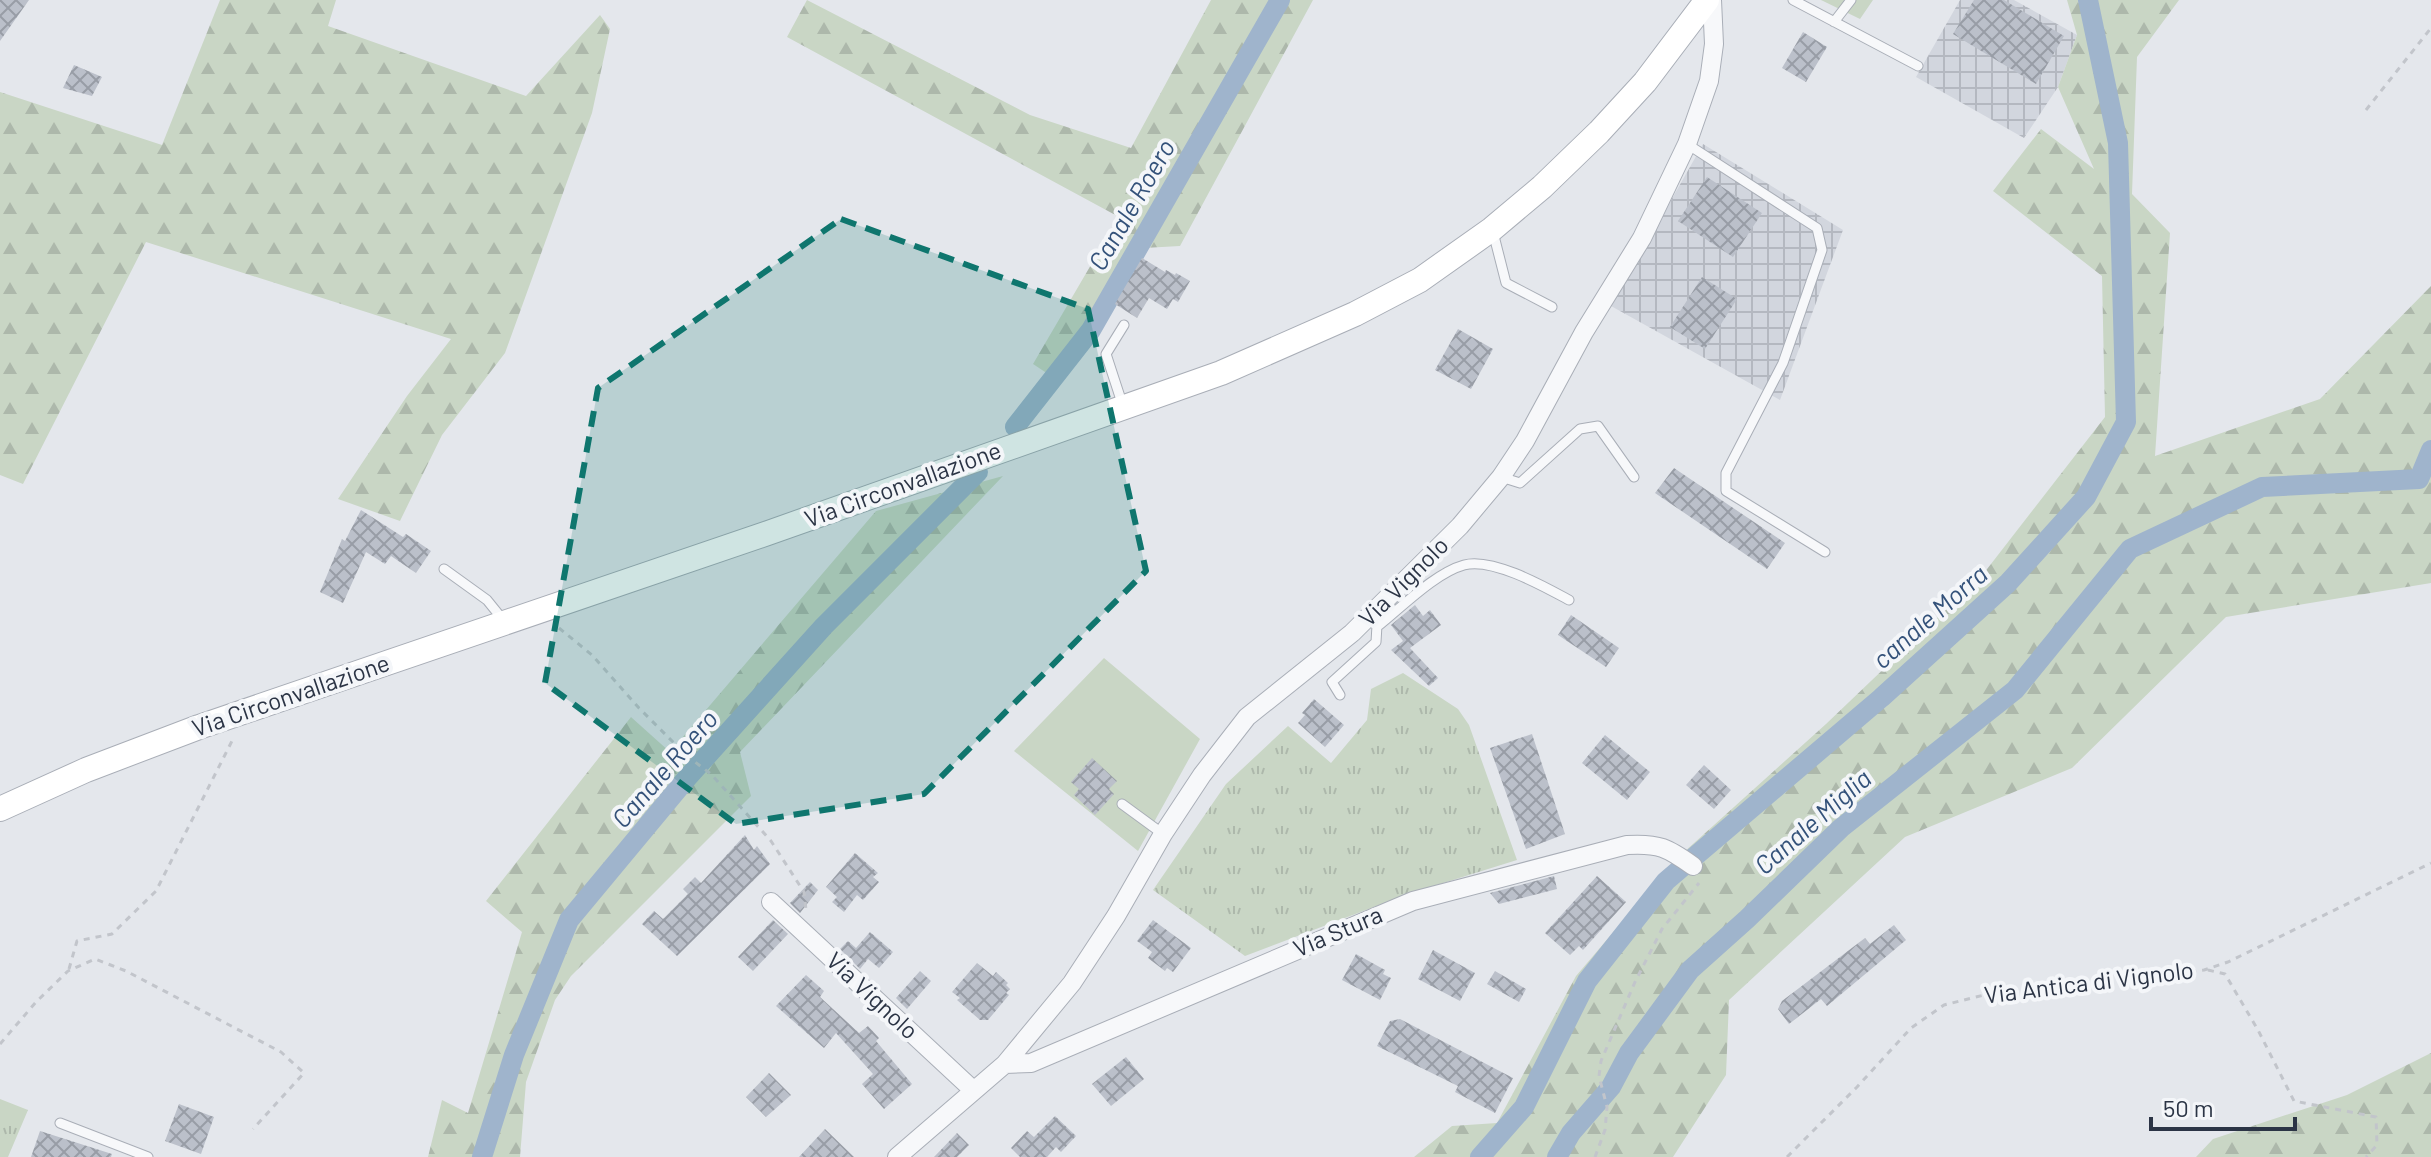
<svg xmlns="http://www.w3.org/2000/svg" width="2431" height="1157" viewBox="0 0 2431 1157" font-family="Barlow,sans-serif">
<defs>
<pattern id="industrial-grid" width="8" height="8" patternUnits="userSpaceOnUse" patternTransform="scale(2)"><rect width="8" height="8" fill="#d2d6de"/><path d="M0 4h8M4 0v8" fill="none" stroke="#b4b8c0"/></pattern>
<pattern id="grass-tufts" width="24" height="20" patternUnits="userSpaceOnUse" patternTransform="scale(2)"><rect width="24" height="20" fill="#c9d6c5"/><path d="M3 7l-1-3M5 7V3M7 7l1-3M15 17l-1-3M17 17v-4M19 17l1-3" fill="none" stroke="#adb8ab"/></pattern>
<pattern id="forest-firs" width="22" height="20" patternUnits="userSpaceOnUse" patternTransform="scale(2)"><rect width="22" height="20" fill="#c9d6c5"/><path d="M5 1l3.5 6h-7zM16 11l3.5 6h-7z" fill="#adb8ab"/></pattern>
<pattern id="building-cross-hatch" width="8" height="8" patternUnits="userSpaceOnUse" patternTransform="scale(2)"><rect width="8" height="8" fill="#bbc0ca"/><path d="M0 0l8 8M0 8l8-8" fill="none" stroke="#989da6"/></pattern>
</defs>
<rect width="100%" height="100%" fill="#e4e7ec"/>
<path fill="url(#industrial-grid)" d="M1960,0H2014L2077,35L2058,87L2024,138L1916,77Z
M1703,144L1843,230L1780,400L1611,306Z"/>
<path fill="url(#grass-tufts)" d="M1403,673L1458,709L1469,725L1517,860L1408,894L1245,956L1153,890L1226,784L1288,726L1331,763L1367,720L1371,689Z
M0,1099L28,1110L8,1157H0Z"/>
<path fill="url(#forest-firs)" d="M220,0H336L328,26L526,96L600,15L610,29L592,113L505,353L442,435L400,521L338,499L407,396L451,339L146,242L23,484L0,475V92L162,145Z
M807,0L1030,115L1131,148L1211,0H1313L1180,246L1144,248L1105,312L1099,331L1060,382L1033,364L1119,217L787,37Z
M2067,0H2179L2137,57L2132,194L2170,233L2155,456L2320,399L2431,286V583L2226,617L2072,768L1905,837L1729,1000L1726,1075L1673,1157H1414L1452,1126L1497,1123L1576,976L1673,862L1826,724L1984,573L2105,417L2102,276L1993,191L2041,129L2094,169L2058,87L2077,35Z
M1003,476L740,752L751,796L571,976L555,1000L526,1082L520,1157H428L442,1100L468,1113L522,932L486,901L631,717L670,752L876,511Z
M2431,1053V1157H2196L2213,1139L2347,1095Z"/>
<path fill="#c9d6c5" d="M1821,0H1873L1860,19Z
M1104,658L1200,739L1138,851L1014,751Z"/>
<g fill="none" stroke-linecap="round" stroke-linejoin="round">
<path stroke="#9fb4cc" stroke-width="20" d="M1015,427L1091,330L1280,0
M482,1157L514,1055L569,920L687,778L824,626L978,472
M1480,1157L1524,1107L1587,981L1666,881L1881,698L2008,583L2086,497L2126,422L2118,143L2088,0
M1557,1157L1571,1133L1611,1087L1629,1053L1690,970L1747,919L1841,828L2015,690L2130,549L2262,487L2419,479L2431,450"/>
</g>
<path fill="url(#building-cross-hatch)" d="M0,0H29L0,41Z
M1974,0H2004L2064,36L2036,84L1953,34Z
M1803,32L1827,47L1806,82L1782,68Z
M74,65L102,77L92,96L63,88Z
M1707,177L1762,213L1733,257L1678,221Z
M1142,258L1165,272L1166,270L1175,275L1176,273L1190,281L1178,302L1173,299L1167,309L1149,298L1137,318L1115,304Z
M1702,277L1737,299L1705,349L1670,327Z
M1458,329L1493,349L1471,389L1435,370Z
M1674,468L1785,543L1767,569L1655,493Z
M361,510L403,537L406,534L431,551L416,573L391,556L385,564L366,552L343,603L320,592L342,539L345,541Z
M1415,605L1423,616L1430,610L1441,625L1410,648L1438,678L1429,686L1391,650L1403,641L1391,625Z
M1571,615L1619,648L1606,667L1558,635Z
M1314,699L1344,725L1325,747L1298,723L1305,715L1302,713Z
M1532,734L1565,834L1526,849L1490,748Z
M1605,735L1650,772L1627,800L1582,763Z
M1092,758L1117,781L1109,789L1114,794L1095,815L1074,795L1079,789L1071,782Z
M1704,765L1731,790L1714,809L1686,785Z
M745,835L754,850L757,846L770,864L677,956L642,924L654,911L663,919L688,894L683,889L695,877L701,883Z
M855,853L878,873L873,877L879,882L863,900L857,895L844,912L832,902L837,897L826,887Z
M1554,876L1557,889L1499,904L1490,893Z
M1597,876L1626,902L1583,950L1579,946L1570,955L1545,933Z
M810,882L818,890L800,913L790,903Z
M773,920L788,934L753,971L738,957Z
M1153,920L1191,948L1173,972L1167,968L1165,971L1148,958L1152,952L1137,941Z
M1894,925L1906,940L1827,1006L1821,999L1789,1024L1778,1009L1782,1001L1865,938L1870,944Z
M870,932L893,952L879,968L868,959L860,969L840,949L848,941L856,948Z
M1433,950L1475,973L1460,1001L1418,979Z
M1356,954L1385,970L1383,974L1391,978L1380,1000L1342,980Z
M977,963L993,976L996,972L1008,983L1006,985L1010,989L1006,993L1009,995L988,1020H980L957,1000L960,998L952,992Z
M920,971L931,981L907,1009L896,998Z
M1495,971L1526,989L1519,1002L1487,984Z
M806,975L824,991L820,997L859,1033L868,1026L879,1038L876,1041L912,1084L884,1109L862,1084L873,1074L836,1033L824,1048L776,1006Z
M1400,1019L1513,1078L1495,1113L1455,1092L1458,1086L1377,1046L1390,1021Z
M1126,1057L1144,1079L1111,1106L1092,1084Z
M769,1073L791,1095L766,1117L746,1097Z
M179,1104L214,1117L201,1154L165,1141Z
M1055,1116L1076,1136L1061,1152L1056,1147L1047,1157H1020L1011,1148L1027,1131L1034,1137Z
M825,1129L854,1157H799Z
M40,1131L112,1154L111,1157H31Z
M957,1133L969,1145L957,1157H934Z"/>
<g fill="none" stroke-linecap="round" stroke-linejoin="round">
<defs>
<path id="service" d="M1793,0L1918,66
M1834,22L1851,0
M1687,144L1817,228L1822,250L1783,363L1726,473V491L1825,552
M1493,232L1506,283L1552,307
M1123,406L1106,354L1124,325
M1501,477L1520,483L1580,429L1598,426L1634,477
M444,569L487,600L504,621
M1378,626C1402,607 1435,573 1464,565C1492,557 1545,587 1569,600
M1340,695L1332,682L1376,642L1377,625
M1122,804L1163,834
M60,1123L148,1157"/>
<path id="minor" d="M771,902L973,1090
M1005,1064L1031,1063L1413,901L1627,845C1659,843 1668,848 1693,866
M897,1157L1005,1064L1072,983L1116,916L1163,834L1202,775L1247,717L1352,633L1460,526L1501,477L1525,441L1584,332L1642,238L1687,144L1709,81L1714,44L1712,0"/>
<path id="secondary" d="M0,809L86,770L199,727L768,533L1221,373L1355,314L1420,280L1492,229L1542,187L1599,132L1645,82L1707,0"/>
</defs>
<use href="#service" stroke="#a9aeb7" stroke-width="11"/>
<use href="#minor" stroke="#a9aeb7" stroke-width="20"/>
<use href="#secondary" stroke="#a9aeb7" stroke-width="26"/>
<path stroke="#c2c5cb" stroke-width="3" stroke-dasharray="6 6" stroke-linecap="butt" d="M2366,110L2431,28
M559,628L592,655L639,708L687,756L711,774L771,841L804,892L806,910
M69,969L77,941L112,934L156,891L233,739
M2208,970L2225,974L2258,1030L2294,1101L2376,1117L2377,1145L2366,1157
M0,1044L36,1002L68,971L95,959L126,971L281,1052L304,1073L253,1129
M1595,1157L1605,1130L1607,1107L1599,1076L1601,1061L1635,982L1662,929L1699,883
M1787,1157L1857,1087L1911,1028L1944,1005L1992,993L2204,970L2228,962L2431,863"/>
<use href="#service" stroke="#f7f8fa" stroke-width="9"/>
<use href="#minor" stroke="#f7f8fa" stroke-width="18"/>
<use href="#secondary" stroke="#fff" stroke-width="24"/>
</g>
<path fill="#0f766e" fill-opacity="0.2" stroke="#0f766e" stroke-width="6" stroke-dasharray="16 10" stroke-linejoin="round" d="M841,219L1088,309L1146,571L924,794L736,824L545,683L598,388Z"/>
<g text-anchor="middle" stroke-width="8" stroke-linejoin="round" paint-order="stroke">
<g font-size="24" fill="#2b3445" stroke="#f4f6f9">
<text transform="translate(903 485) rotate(-20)" y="8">Via Circonvallazione</text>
<text transform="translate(1404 582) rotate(-45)" y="8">Via Vignolo</text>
<text transform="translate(291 696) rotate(-19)" y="8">Via Circonvallazione</text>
<text transform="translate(1338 932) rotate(-23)" y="8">Via Stura</text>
<text transform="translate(2089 983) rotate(-7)" y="8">Via Antica di Vignolo</text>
<text transform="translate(872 996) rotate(43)" y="8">Via Vignolo</text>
</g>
<g font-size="26" font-style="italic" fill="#34527a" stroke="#f4f6f9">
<text transform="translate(1132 205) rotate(-60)" y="9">Canale Roero</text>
<text transform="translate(1930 617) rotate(-41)" y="9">canale Morra</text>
<text transform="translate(665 769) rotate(-49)" y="9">Canale Roero</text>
<text transform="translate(1813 822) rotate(-41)" y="9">Canale Miglia</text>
</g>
</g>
<path d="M2151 1117v12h144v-12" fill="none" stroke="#2b3445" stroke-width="4"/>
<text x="2163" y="1117" font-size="24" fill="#2b3445" stroke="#f4f6f9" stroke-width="6" paint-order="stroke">50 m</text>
</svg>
